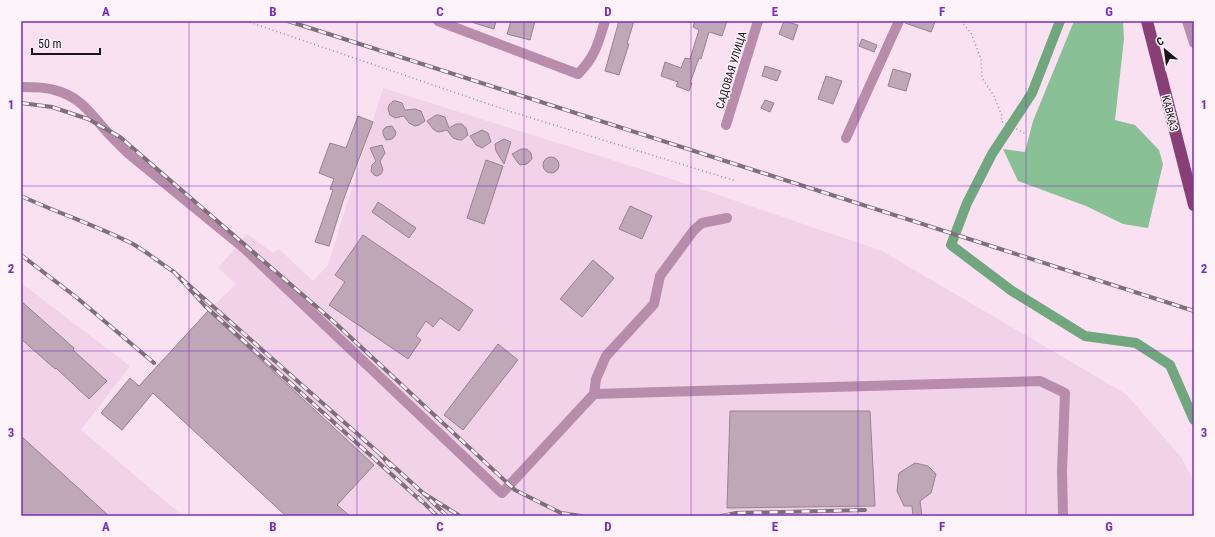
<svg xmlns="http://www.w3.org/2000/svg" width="1215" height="537" viewBox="0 0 1215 537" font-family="'Roboto Condensed',sans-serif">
<rect width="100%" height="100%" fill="#fae1f2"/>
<path fill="#f2d2e8" d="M383,88L666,177L882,251L1126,394L1181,457L1194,482V516H286L142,383L208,311L236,284L218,268L247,234L273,253L279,249L313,281L328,265Z
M21,283L130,366L81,430L183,516H21Z"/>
<path fill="#8ac096" d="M1074,21H1123L1124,39L1115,120L1135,125L1159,150L1163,164L1148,228L1123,224L1086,206L1018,181L1003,149L1025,152L1033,121Z"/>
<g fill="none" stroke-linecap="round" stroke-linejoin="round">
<path stroke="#71a77e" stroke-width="10" d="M1060,21L1032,93L992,154L967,203L951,245L1012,291L1085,336L1136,343L1170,365L1194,420"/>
</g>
<path fill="#bfa7b7" stroke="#988191" d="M474,21H496L494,29L474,23Z
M511,21H535L530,40L507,34Z
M619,21H634L627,44H629L619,75L605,71Z
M695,21H727L722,36L709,32L701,59L699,58L690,83H692L689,91L676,86L678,82L661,76L665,62L681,68L685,58L690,59L699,30L693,27Z
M784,21L798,25L793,40L779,34Z
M905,21H930L935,22L931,32L905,23Z
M862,39L877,45L874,52L859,46Z
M765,66L781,71L777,81L762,76Z
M893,69L911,74L906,91L888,86Z
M826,76L842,81L833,104L818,99Z
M765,100L774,103L770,112L761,108Z
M393,101H396L402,103L405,110L415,109L421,111L425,121L419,125L415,126L409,123L404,116L395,118L390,115L388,109L389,105Z
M436,115H439L445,117L449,128L456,124H462L466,128L468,135L462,140H459L453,138L447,130L439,132L436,131L433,129L427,121Z
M358,116L373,122L344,198L329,246L315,242L333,190L330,189L334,179L319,173L330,143L346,148Z
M392,126L396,132L395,136L392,139L386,140L383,134V130L386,127Z
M482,130L488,133L491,142L482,148L476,145L470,136Z
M504,139L511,142L504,164L496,151L495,144Z
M382,145L385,153L380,161L383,170L381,174L377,176L374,175L371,171L372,165L376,161L370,148Z
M521,149H527L531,153L532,159L527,164L520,165L518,163L512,154Z
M543 165a8 8 0 1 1 16 0a8 8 0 1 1-16 0Z
M486,160L503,166L484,224L467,218Z
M378,202L416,228L409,238L372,212Z
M630,206L652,216L642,239L619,229Z
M363,235L473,310L459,331L440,318L433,327L426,321L416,336L421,340L408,359L329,305L345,282L335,275Z
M593,260L614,278L582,317L560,299Z
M21,301L74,348L73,350L107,381L89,399L56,368L55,369L21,339Z
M208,311L374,465L337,505L350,516H286L153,393L122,430L101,413L130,378L139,386Z
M498,344L518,360L463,430L444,415Z
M730,411H870L875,506L727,508Z
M21,436L109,516H21Z
M915,463L928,466L936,474L931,493L920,501L922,516H913L912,506H904L897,491L899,473Z"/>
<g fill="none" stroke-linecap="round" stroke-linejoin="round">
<path stroke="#a3909d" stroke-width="1.5" stroke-dasharray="1 3" stroke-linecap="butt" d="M246,21L512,112L736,181
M961,21L971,33L981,59L982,78L994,96L1002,116L1001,121L1026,134"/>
<path stroke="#b78dab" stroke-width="10" d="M438,21L578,74C595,57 598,44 605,21
M1187,21L1194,43
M21,87C34,87 48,87 61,92C80,99 89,111 101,125C110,136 120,145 130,155L245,249L502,493L594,394L1040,381L1065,393L1062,471L1063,516
M726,125L758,21
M846,138L899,21
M594,394L596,379L606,356L654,304L660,276L694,230L702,223L727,218"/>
<path stroke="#873f76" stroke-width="12" d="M1147,21L1194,205"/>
<defs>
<path id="rail" d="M288,21L1194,311
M21,103L52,107L88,119L120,137L333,321L515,490L561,513L581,516
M21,196C58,213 97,226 133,244C147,252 160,263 174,272
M21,255L76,297L154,363
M379,453L174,272L205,306L421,501
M391,467L379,453L423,493
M418,497L437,516
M447,516L423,493L460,516
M722,516L736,513L865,510"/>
</defs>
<use href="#rail" stroke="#7e6f7a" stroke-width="4"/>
<use href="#rail" stroke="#fdf3fa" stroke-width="2.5" stroke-dasharray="8" stroke-linecap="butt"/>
</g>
<path fill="none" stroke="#7b2cbf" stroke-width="1" stroke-opacity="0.55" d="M189,21V516M357,21V516M524,21V516M691,21V516M858,21V516M1026,21V516M21,186H1194M21,351H1194"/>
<g text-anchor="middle" stroke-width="3" stroke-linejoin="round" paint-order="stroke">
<g font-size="11" fill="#1b1319" stroke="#fdf3fa">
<text transform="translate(731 70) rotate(-73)" y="4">САДОВАЯ УЛИЦА</text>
<text transform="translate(1170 113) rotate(76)" y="4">КАВКАЗ</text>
</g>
</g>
<rect width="1215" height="537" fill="none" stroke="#fdf3fa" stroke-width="44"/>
<g transform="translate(1165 50) rotate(331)" stroke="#fdf3fa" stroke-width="3" paint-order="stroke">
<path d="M0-3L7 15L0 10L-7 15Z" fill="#1b1319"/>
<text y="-6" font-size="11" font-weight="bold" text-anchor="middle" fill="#1b1319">С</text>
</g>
<path d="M32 48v6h68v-6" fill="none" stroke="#1b1319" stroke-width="2"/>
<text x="38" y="48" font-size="12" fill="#1b1319" stroke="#fdf3fa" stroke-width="3" paint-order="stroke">50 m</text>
<rect x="22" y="22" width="1171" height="493" fill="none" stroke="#7b2cbf" stroke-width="1.5"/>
<g font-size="13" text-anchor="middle" font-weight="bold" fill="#7b2cbf">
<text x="106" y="16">A</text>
<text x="273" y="16">B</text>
<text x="440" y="16">C</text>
<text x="608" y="16">D</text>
<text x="775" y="16">E</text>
<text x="942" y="16">F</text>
<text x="1109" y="16">G</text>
<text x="11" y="109">1</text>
<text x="1204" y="109">1</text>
<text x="11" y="273">2</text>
<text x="1204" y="273">2</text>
<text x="11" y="437">3</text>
<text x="1204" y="437">3</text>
<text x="106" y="531">A</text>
<text x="273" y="531">B</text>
<text x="440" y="531">C</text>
<text x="608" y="531">D</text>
<text x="775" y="531">E</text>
<text x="942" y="531">F</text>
<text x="1109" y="531">G</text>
</g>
</svg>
